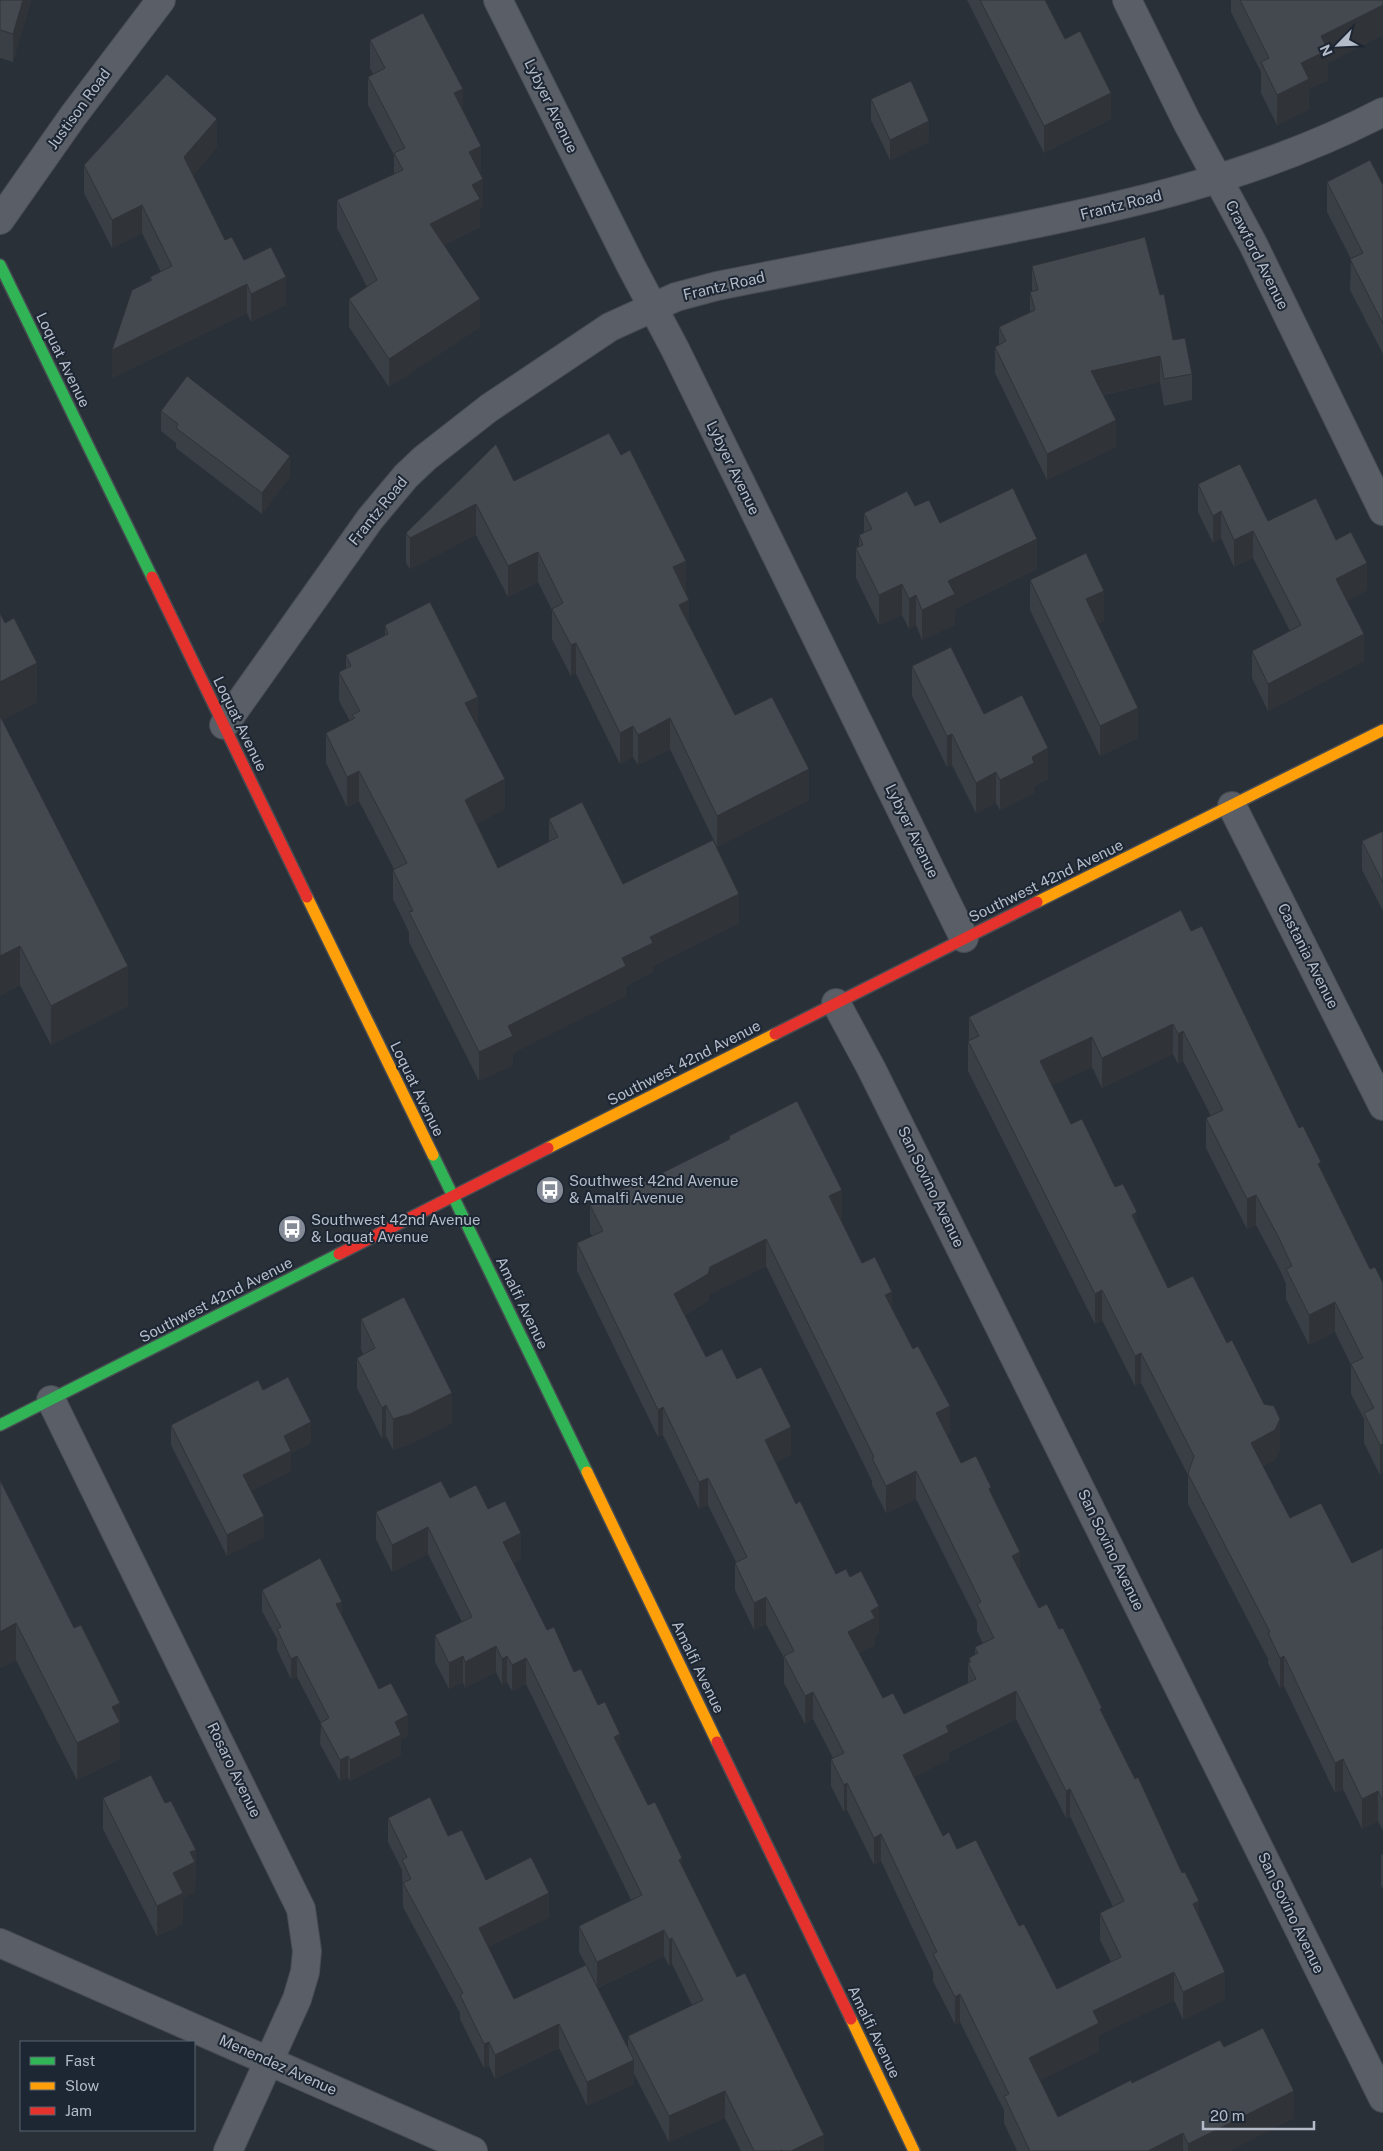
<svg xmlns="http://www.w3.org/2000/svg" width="1383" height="2151" viewBox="0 0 1383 2151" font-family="'Public Sans',sans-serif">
<rect width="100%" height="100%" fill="#2a3038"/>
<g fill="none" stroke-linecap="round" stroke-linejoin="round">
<defs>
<path id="street" d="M498,0L631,266L675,349L964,938
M1127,0L1187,122L1253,244L1383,511
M0,220L73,116L161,0
M224,725L370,519L406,476L425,458L489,408L610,327L676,297L717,286C802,269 887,253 973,236C1114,209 1254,179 1383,112
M1232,806L1383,1106
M836,1003L871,1068L1383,2098
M51,1400L301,1909L307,1951L305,1972L297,1999L228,2151
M0,1943L473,2151"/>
<path id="fast" d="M0,265L152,577
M433,1155L587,1472
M0,1425L339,1254"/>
<path id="slow" d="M307,897L433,1155
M1037,902L1383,730
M548,1148L775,1034
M587,1472L717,1742
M851,2019L914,2151"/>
<path id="jam" d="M152,577L307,897
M775,1034L1037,902
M339,1254L548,1148
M717,1742L851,2019"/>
</defs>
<use href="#street" stroke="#484c53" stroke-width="30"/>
<use href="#fast" stroke="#484c53" stroke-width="14"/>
<use href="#slow" stroke="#484c53" stroke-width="14"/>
<use href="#jam" stroke="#484c53" stroke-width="14"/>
<use href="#street" stroke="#5a5e66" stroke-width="28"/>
<use href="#fast" stroke="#30b455" stroke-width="11"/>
<use href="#slow" stroke="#ff9f0a" stroke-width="11"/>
<use href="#jam" stroke="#e5322d" stroke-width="11"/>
</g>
<path fill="#3a3f45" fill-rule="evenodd" d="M0,0H31L13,62L0,58Z
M967,0H1045L1065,39L1111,119L1044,153Z
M1231,0H1383V35L1328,63V80L1309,89V109L1277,125L1261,93V72L1231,12Z
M370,40L463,111L480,174L483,207L480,209V227L444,245L480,327L389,387L349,327V299L367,287L337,228V200L394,174V155L368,105V77L373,74L370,68Z
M871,99L929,142L890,160L871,120Z
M217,147L193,175L225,240L286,305L251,322L247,313L112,378L150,281V277L161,272L142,233L112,248L84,193V165Z
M1327,182L1383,185V354L1350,290L1351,259L1327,212Z
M1032,266L1160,295L1173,340L1192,374V400L1164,406L1160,382L1103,395L1116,447L1047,480L995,373V347L999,345V327L1030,312V292L1032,291Z
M161,411L290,477L262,514L176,448V443L161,431Z
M514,481L686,591L685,592L689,624L735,715L809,800L717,847L670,749L638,765L633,757L620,764L576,674L571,676L552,639V610L538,582L508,597L476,535L410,569L406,563V533Z
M1198,484L1268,521L1336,540L1367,590L1347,601L1364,661L1268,711L1252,678V651L1290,631L1253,558L1234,567L1221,538L1213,543L1198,512Z
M915,506L940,523L1037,569L955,609V625L922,640L916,625L909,629L902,615L879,625L856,578V548L859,546V535L864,533V513Z
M1030,580L1104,621L1098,624L1138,738L1100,756L1030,610Z
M0,613L37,702L2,720L128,1006L51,1045L20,985L0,996Z
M385,625L477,726L505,809L476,824L498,868L549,842V819L623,884L739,923L653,966V972L626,986V996L513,1053V1065L479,1081L409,942V932L393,899V870L394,869L359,801L347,807L326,763V733L350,721L339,701V672L346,668V655L385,636Z
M912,666L984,714L1048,779L1034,786V793L1000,810L996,803L976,813L952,765L947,767L912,696Z
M1383,831V911L1362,870V841Z
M1191,931L1299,1128L1321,1169L1370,1269L1383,1283V1473L1380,1475L1364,1443V1419L1351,1394V1365L1335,1332L1309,1345L1286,1299V1284L1279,1268L1256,1225L1247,1229L1206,1148V1118L1211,1116L1183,1061L1178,1064L1173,1054L1102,1088L1092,1067L1052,1085L1071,1124L1115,1187L1137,1225L1168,1288L1280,1449L1275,1460L1263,1466L1290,1518L1352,1563L1383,1548V1831L1378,1821L1362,1829L1343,1789L1335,1793L1284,1686L1280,1688L1268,1663V1659L1188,1504V1475L1141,1383L1135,1386L1102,1320L1095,1324L968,1071V1041L969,1040V1017Z
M729,1136L842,1217L840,1218L862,1263L892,1308L950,1434L947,1435L961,1463L991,1494L1020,1572L1039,1608L1102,1715L1199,1917L1225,1999L1183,2020L1174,2000L1099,2035V2051L1040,2080L1058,2117L1132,2083L1224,2047L1294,2118L1229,2151H1017L1004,2123V2110L960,2022L955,2024L933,1981V1972L881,1861L874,1865L847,1810L844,1812L831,1786V1759L833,1758L813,1719L805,1724L784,1683V1658L766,1624L754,1630L735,1590V1563L736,1562L708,1505L699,1509L663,1435L658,1437L577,1271V1243L592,1236L590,1232V1205L634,1187L729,1140ZM766,1266L872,1481V1485L886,1513L916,1499L977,1621V1631L983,1644L975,1647V1654L969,1658V1662L968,1663V1683L904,1714L883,1698L859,1653L875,1645V1636L879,1633L836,1574L796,1504L776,1462L791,1455L737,1379L706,1357L685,1315L708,1301L710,1294ZM1016,1719L1066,1818L1070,1816L1113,1907L1100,1913V1940L1111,1962L1057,1989L1019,1926L957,1849L943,1836L914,1777L949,1759V1752Z
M361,1319L452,1423L410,1444L393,1450L386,1436L382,1439L357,1388V1358L363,1354L361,1349Z
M263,1390L311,1443L291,1453V1471L251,1491L264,1537L227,1556L171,1445V1425Z
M0,1480L74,1628L120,1703V1759L77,1780L16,1660L0,1668Z
M450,1498L488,1509L521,1559L513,1563L547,1630L574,1672L620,1748L648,1805L682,1866L824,2151H741L725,2118L669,2142L634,2074V2084L587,2106L559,2048L495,2079L489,2066L484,2068L460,2019V2013L403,1907L402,1870L388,1842V1818L448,1836L486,1880L549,1917L488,1947L514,1999L586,1965L579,1952V1926L631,1900L526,1684L512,1691L507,1682L502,1685L496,1672L465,1688L463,1682L449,1689L435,1662V1635L462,1622L428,1554L392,1572L376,1539V1512ZM664,1956L669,1966L672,1964L692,2005L628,2036V2048L598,1988Z
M262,1590L342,1616L379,1689L408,1736L401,1739V1755L350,1781L348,1777L340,1781L320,1744L321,1723L297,1677L291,1679L277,1650V1639L262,1611Z
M103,1798L165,1803L196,1850L195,1892L183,1898V1924L157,1936L103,1829Z
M1383,1854V1889L1381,1885V1855Z"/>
<path fill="#303338" d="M23,0H31L13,62V34Z
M1383,5V35L1328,63V80L1309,89V109L1277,125V95L1321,36Z
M463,89V117L454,93Z
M1111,93V119L1044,153V126Z
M217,119V147L184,185V157Z
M929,121V142L890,160V140Z
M481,146V174L469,152Z
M483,179V207L480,209V227L430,252V224L472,185Z
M142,205V233L112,248V220Z
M286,277V305L251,322V294Z
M247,284V313L112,378V350Z
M480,299V327L389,387V359Z
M1160,356V382L1091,397V371Z
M1116,420V447L1047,480V454Z
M290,456V477L262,514V493Z
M476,504V535L410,569V538Z
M1221,511V538L1213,543V516Z
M1253,531V558L1234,567V540Z
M1037,539V569L955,609V625L922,640V610L948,581Z
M538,552V582L508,597V566Z
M686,561V591L673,598V567Z
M1367,563V590L1336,607V579Z
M902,584V615L879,625V595Z
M1104,591V621L1086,630V599Z
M916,595V625L909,629V599Z
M689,600V630L679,605Z
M1364,634V661L1268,711V684Z
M576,643V674L571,676V645Z
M37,663V702L0,721V682Z
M478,697V726L465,703Z
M1138,708V738L1100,756V726Z
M670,718V749L638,765V735Z
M633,726V757L620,764V733Z
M952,734V765L947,767V736Z
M1048,748V779L1034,786V793L1000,810V780L1032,757Z
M809,769V800L717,847V816Z
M359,771V801L347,807V777Z
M996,772V803L976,813V783Z
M505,779V809L465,830V800Z
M739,894V923L653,966V972L626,986V996L513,1053V1065L479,1081V1052L508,1026L622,958L650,937Z
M20,946V985L0,996V956Z
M128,966V1006L51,1045V1006Z
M1173,1024V1054L1102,1088V1058Z
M1183,1031V1061L1178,1064V1034Z
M1092,1037V1067L1040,1091V1061Z
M842,1190V1217L829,1224V1196Z
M1256,1195V1225L1247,1229V1199Z
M1137,1212V1242L1132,1215Z
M766,1239V1266L710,1294L708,1301L674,1321V1294L710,1267Z
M1102,1290V1320L1095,1324V1294Z
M892,1292V1319L885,1295Z
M1335,1302V1332L1309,1345V1315Z
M1141,1353V1383L1135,1386V1356Z
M452,1393V1423L410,1444L393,1450V1419Z
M386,1405V1436L382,1439V1408Z
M950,1406V1434L936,1440V1413Z
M663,1407V1435L658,1437V1410Z
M1280,1419V1449L1275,1460L1251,1473V1443Z
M311,1422V1443L291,1453V1471L243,1495V1475L284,1436Z
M791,1427V1455L765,1468V1440Z
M1383,1444V1473L1380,1475V1445Z
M916,1471V1499L886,1513V1486Z
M708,1478V1505L699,1509V1482Z
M264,1516V1537L227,1556V1535Z
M428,1527V1554L392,1572V1545Z
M521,1533V1559L503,1568V1542Z
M1020,1552V1580L1012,1556Z
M766,1597V1624L754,1630V1603Z
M342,1602V1623L336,1604Z
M879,1606V1633L875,1636V1645L848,1659V1632L871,1611Z
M16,1623V1660L0,1668V1632Z
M496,1646V1672L465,1688V1662Z
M297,1656V1677L291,1679V1659Z
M463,1656V1682L449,1689V1663Z
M507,1656V1682L502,1685V1659Z
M1284,1656V1686L1280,1688V1658Z
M526,1658V1684L512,1691V1665Z
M1016,1691V1719L949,1752V1759L903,1783V1755L946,1726Z
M813,1692V1719L805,1724V1696Z
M120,1703V1759L77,1780V1743L112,1707Z
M408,1715V1736L401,1739V1755L350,1781V1760L395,1722Z
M620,1734V1760L614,1737Z
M348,1756V1777L340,1781V1760Z
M1343,1759V1789L1335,1793V1763Z
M847,1783V1810L844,1812V1785Z
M1070,1789V1816L1066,1818V1791Z
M1378,1791V1821L1362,1829V1799Z
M881,1834V1861L874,1865V1838Z
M196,1850L195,1892L183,1898V1924L157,1936V1906L173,1873L190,1852Z
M682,1858V1884L679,1860Z
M549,1893V1917L479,1952V1928Z
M1199,1901V1929L1193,1904Z
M664,1930V1956L597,1988V1962Z
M672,1938V1964L669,1966V1940Z
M1174,1972V2000L1099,2035V2051L1029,2086V2058L1093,2011Z
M1225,1972V1999L1183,2020V1992Z
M960,1994V2022L955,2024V1997Z
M559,2024V2048L495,2079V2055Z
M489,2042V2066L484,2068V2044Z
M634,2060V2084L587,2106V2082Z
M725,2091V2118L669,2142V2116Z
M1294,2091V2118L1229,2151H1188V2144Z
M1183,2133V2151H1148Z
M824,2135V2151H791Z"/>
<path fill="#444950" stroke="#303338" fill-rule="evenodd" d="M0,0H23L13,34L0,30Z
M980,0H1045L1065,39L1080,31L1111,93L1044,126Z
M1240,0H1383V5L1321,36L1328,50L1301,63L1309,79L1277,95L1261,62L1269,58Z
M423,13L463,89L454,93L481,146L469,152L483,179L472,185L480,199L430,224L480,299L389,359L349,299L377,280L337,200L403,170L394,153L405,148L368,77L385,68L370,40Z
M167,74L217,119L184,157L225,240L232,237L244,260L271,247L286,277L251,294L247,284L112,350L132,290L152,280L150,277L172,266L142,205L112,220L84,165Z
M911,81L929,121L890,140L871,99Z
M1370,160L1383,185V324L1350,259L1363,253L1327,182Z
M1145,237L1160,295L1164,294L1173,340L1185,338L1192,374L1164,379L1160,356L1091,371L1116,420L1047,454L995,347L1006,341L999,327L1035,310L1030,292L1038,290L1032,266Z
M187,376L290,456L262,493L176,428L178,424L161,411Z
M609,433L621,455L630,450L686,561L673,567L689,600L679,605L735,715L772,697L809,769L717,816L670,718L638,735L633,726L620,733L576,643L571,645L552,609L563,603L538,552L508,566L476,504L410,538L406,533L496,444L514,481Z
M1240,464L1268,521L1316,498L1336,540L1351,532L1367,563L1336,579L1364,634L1268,684L1252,651L1301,625L1253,531L1234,540L1221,511L1213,516L1198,484Z
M1013,488L1037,539L948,581L955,594L922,610L916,595L909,599L902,584L879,595L856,548L863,545L859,535L872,529L864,513L907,491L915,506L929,500L940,523Z
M1086,553L1104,591L1086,599L1138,708L1100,726L1030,580Z
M430,602L478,697L465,703L505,779L465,800L498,868L558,837L549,819L582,802L623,884L713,840L739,894L650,937L653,943L622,958L626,966L508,1026L513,1036L479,1052L409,912L413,911L393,870L407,863L359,771L347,777L326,733L355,718L352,715L360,711L339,672L351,666L346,655L388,634L385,625Z
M0,613L5,623L14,618L37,663L0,682Z
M951,647L984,714L1022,695L1048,748L1032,757L1034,763L1000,780L996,772L976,783L952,734L947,736L912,666Z
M0,716L128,966L51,1006L20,946L0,956Z
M1383,831V883L1362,841Z
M1181,910L1191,931L1202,926L1299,1128L1303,1126L1321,1162L1318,1164L1370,1269L1375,1267L1383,1283V1444L1380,1445L1364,1413L1374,1408L1351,1364L1363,1358L1335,1302L1309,1315L1286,1269L1292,1266L1279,1238L1256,1195L1247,1199L1206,1118L1223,1110L1183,1031L1178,1034L1173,1024L1102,1058L1092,1037L1040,1061L1071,1124L1082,1119L1115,1187L1123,1184L1137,1212L1132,1215L1168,1288L1193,1276L1227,1343L1232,1340L1264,1404L1274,1406L1280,1419L1275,1430L1251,1443L1290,1518L1321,1503L1352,1563L1383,1548V1626L1382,1627L1383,1629V1801L1378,1791L1362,1799L1343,1759L1335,1763L1284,1656L1280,1658L1268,1633L1270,1632L1188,1474L1194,1456L1141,1353L1135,1356L1102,1290L1095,1294L968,1041L979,1036L969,1017Z
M797,1101L842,1190L829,1196L862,1263L875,1257L892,1292L885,1295L913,1349L918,1346L950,1406L936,1413L961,1463L976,1456L991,1487L989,1489L1020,1552L1012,1556L1039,1608L1047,1604L1059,1629L1063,1628L1102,1708L1100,1709L1135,1779L1138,1777L1182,1873L1185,1872L1199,1901L1193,1904L1225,1972L1183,1992L1174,1972L1093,2011L1099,2023L1029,2058L1058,2117L1131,2080L1132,2083L1220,2040L1224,2047L1263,2028L1294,2091L1188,2144L1183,2133L1148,2151H1030L1004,2096L1009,2094L960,1994L955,1997L933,1954L937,1952L881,1834L874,1838L847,1783L844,1785L831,1759L844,1753L813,1692L805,1696L784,1656L794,1651L766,1597L754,1603L735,1563L747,1557L708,1478L699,1482L663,1407L658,1410L577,1243L603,1231L590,1205L632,1184L634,1187L730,1139L729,1136ZM766,1239L874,1457L872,1458L886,1486L916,1471L981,1602L977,1604L994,1638L975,1647L978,1653L969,1658L971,1662L968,1663L976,1679L904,1714L893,1693L883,1698L848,1632L875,1618L871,1611L879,1606L861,1571L850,1577L846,1569L836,1574L800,1501L796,1504L765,1440L791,1427L761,1367L737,1379L722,1349L706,1357L674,1294L708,1274L710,1267ZM1016,1691L1066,1791L1070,1789L1124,1901L1100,1913L1121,1957L1057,1989L1024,1924L1019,1926L976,1840L957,1849L949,1832L943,1836L903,1755L949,1732L946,1726Z
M404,1297L452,1393L410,1414L393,1419L386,1405L382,1408L357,1358L375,1348L361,1319Z
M288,1377L311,1422L284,1436L291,1451L243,1475L264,1516L227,1535L171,1425L258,1380L263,1390Z
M0,1480L74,1628L81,1625L120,1703L112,1707L120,1722L77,1743L16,1623L0,1632Z
M441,1481L450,1498L476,1485L488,1509L505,1501L521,1533L503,1542L547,1630L554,1627L574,1672L581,1669L598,1705L605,1702L620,1734L614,1737L648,1805L655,1802L682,1858L679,1860L737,1977L745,1973L824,2135L791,2151H782V2150L780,2151H754L725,2091L669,2116L628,2036L703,2000L672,1938L669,1940L664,1930L597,1962L579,1926L642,1895L526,1658L512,1665L507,1656L502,1659L496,1646L465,1662L463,1656L449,1663L435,1635L472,1617L428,1527L392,1545L376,1512Z
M320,1558L342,1602L336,1604L379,1689L391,1683L408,1715L395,1722L401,1735L350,1760L348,1756L340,1760L320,1723L329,1718L297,1656L291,1659L277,1629L281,1627L262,1590Z
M151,1775L165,1803L171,1801L196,1850L190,1852L195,1862L173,1873L183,1893L157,1906L103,1798Z
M430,1797L448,1836L462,1830L486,1880L531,1857L549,1893L479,1928L514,1999L586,1965L634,2060L587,2082L559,2024L495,2055L489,2042L484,2044L460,1995L463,1993L403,1883L411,1879L402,1860L407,1857L388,1818Z"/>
<defs>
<symbol id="bus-disc" viewBox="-11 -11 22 22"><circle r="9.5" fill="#848b96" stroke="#1d2633"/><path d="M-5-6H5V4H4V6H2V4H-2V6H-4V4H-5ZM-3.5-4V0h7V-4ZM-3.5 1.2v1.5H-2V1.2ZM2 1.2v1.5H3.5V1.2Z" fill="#fff"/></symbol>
</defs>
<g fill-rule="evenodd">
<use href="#bus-disc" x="534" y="1174" width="32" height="32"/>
<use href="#bus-disc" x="276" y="1213" width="32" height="32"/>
</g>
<g text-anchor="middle" stroke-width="4" stroke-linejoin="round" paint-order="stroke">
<g font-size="15" fill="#b4bcc9" stroke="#1d2633">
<text transform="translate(551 106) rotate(64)" y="5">Lybyer Avenue</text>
<text transform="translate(79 109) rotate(-54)" y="5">Justison Road</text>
<text transform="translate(1121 205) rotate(-14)" y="5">Frantz Road</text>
<text transform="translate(1257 255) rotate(63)" y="5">Crawford Avenue</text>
<text transform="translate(724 286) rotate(-13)" y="5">Frantz Road</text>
<text transform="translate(63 360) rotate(64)" y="5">Loquat Avenue</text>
<text transform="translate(733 468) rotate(64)" y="5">Lybyer Avenue</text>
<text transform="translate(378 511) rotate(-51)" y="5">Frantz Road</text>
<text transform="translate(240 724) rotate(64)" y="5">Loquat Avenue</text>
<text transform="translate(912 831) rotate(64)" y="5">Lybyer Avenue</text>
<text transform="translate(1046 881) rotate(-26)" y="5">Southwest 42nd Avenue</text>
<text transform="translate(1308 956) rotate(63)" y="5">Castania Avenue</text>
<text transform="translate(684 1063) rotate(-27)" y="5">Southwest 42nd Avenue</text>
<text transform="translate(417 1089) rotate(64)" y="5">Loquat Avenue</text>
<text transform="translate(931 1187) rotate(64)" y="5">San Sovino Avenue</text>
<text transform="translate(216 1300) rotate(-27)" y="5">Southwest 42nd Avenue</text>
<text transform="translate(522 1303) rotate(64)" y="5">Amalfi Avenue</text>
<text transform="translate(1111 1550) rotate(64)" y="5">San Sovino Avenue</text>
<text transform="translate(698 1667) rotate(64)" y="5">Amalfi Avenue</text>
<text transform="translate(234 1770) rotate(64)" y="5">Rosaro Avenue</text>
<text transform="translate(1291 1913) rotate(64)" y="5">San Sovino Avenue</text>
<text transform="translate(874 2032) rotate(64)" y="5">Amalfi Avenue</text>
<text transform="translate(278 2065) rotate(24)" y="5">Menendez Avenue</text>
</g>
<g font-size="15" fill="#b4bcc9" stroke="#1d2633" text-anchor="start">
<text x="569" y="1186">Southwest 42nd Avenue<tspan x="569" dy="17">&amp; Amalfi Avenue</tspan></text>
<text x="311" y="1225">Southwest 42nd Avenue<tspan x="311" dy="17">&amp; Loquat Avenue</tspan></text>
</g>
</g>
<rect x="20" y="2041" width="175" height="90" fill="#1d2633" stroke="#59626f"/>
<rect x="30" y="2057" width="25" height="8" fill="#30b455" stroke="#59626f"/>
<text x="65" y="2066" font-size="15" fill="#b4bcc9">Fast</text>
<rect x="30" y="2082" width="25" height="8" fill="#ff9f0a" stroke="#59626f"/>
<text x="65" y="2091" font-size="15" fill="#b4bcc9">Slow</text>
<rect x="30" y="2107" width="25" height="8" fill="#e5322d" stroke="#59626f"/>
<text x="65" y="2116" font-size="15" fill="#b4bcc9">Jam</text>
<g transform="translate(1338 45) rotate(246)" stroke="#1d2633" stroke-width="4" paint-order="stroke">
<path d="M0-4L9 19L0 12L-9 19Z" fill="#b4bcc9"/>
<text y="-8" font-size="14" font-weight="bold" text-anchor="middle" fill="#b4bcc9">N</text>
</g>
<path d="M1203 2121v8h111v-8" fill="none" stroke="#b4bcc9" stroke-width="2.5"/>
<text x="1210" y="2121" font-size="15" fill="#b4bcc9" stroke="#1d2633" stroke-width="4" paint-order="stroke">20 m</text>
</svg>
